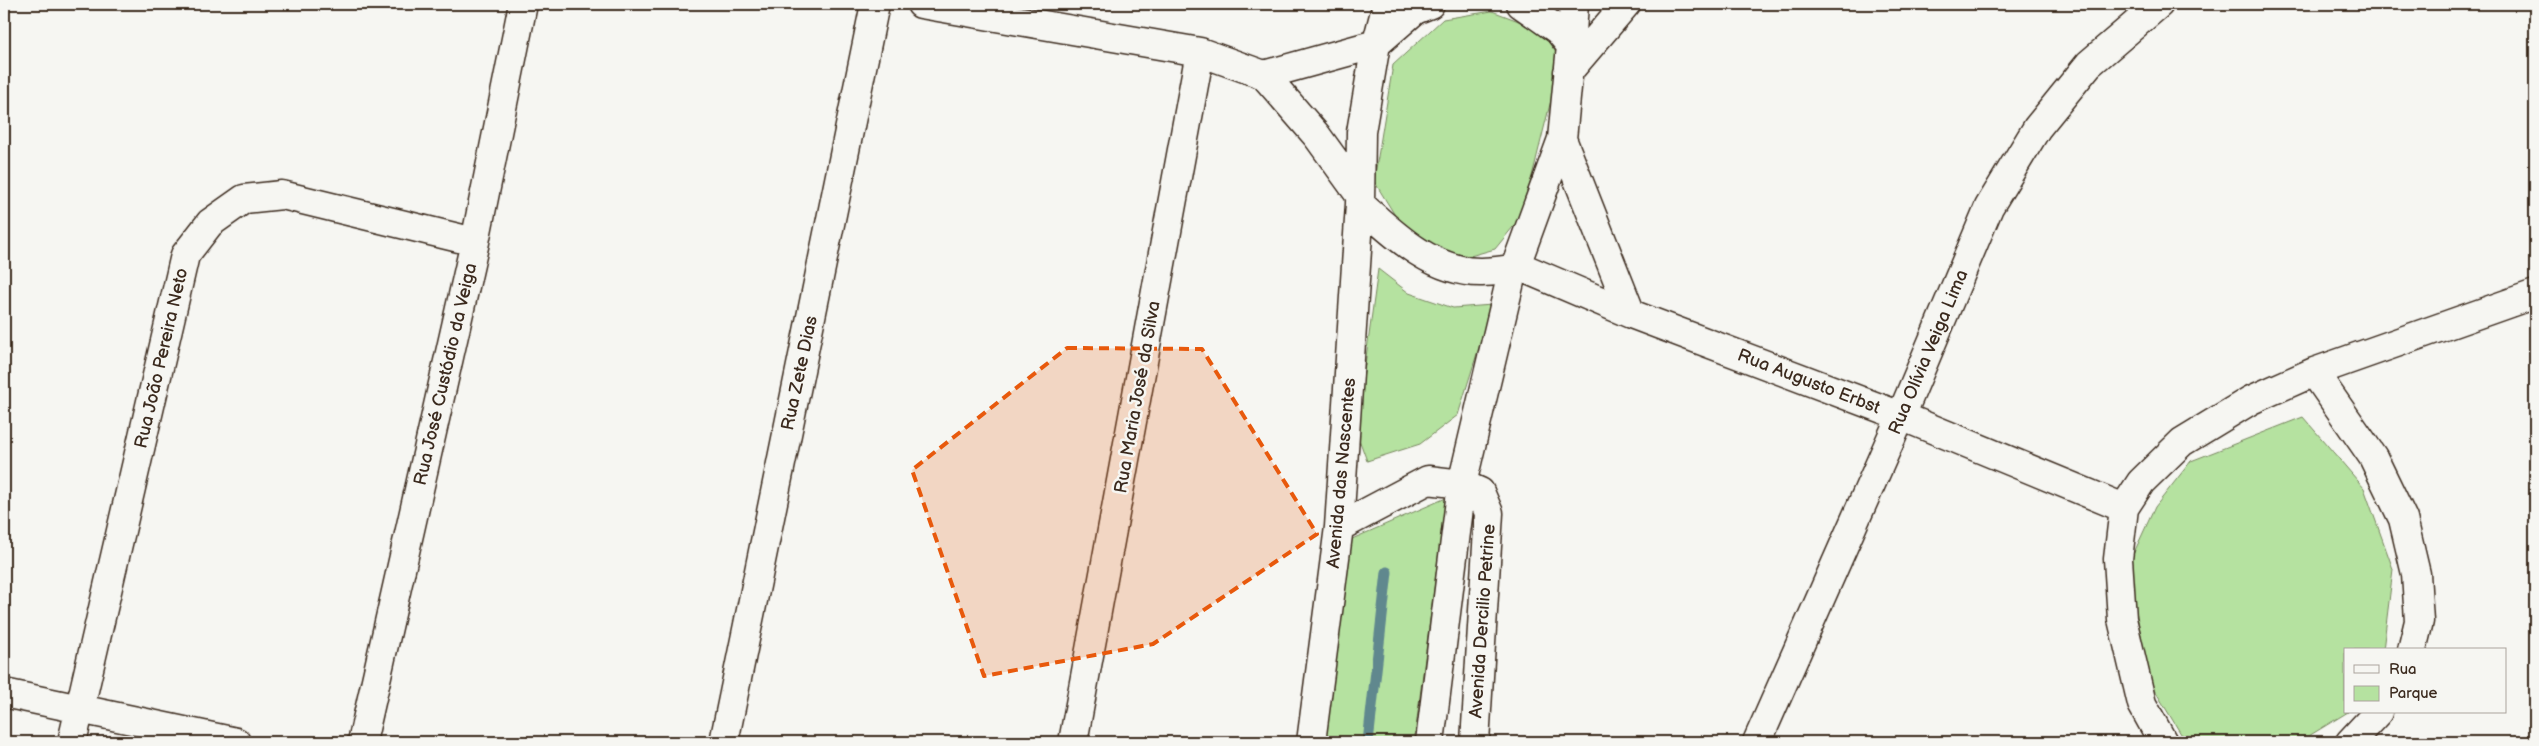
<svg xmlns="http://www.w3.org/2000/svg" width="2539" height="746" viewBox="0 0 2539 746" font-family="'Balsamiq Sans',sans-serif">
<rect width="100%" height="100%" fill="#f6f6f2"/>
<filter id="ink" filterUnits="userSpaceOnUse"><feTurbulence type="fractalNoise" baseFrequency=".02" numOctaves="2"/><feDisplacementMap in="SourceGraphic" scale="10" xChannelSelector="R" yChannelSelector="G"/><feConvolveMatrix kernelMatrix="1 2 1 2 8 2 1 2 1" color-interpolation-filters="sRGB"/></filter>
<g filter="url(#ink)">
<path fill="#b5e2a0" stroke="#78865f" d="M1492,11L1540,29L1561,60L1522,216L1495,249L1463,258L1432,252L1404,230L1374,181L1393,65L1443,19Z
M1378,269L1409,293L1453,308L1492,305L1458,415L1420,444L1367,461L1356,431Z
M2303,417L2364,488L2393,569L2383,650H2345V712H2348L2299,742H2191L2181,734L2151,684L2136,611L2131,559L2155,507L2191,461Z
M1446,498L1414,742H1325L1352,539Z"/>
<g fill="none" stroke-linecap="round" stroke-linejoin="round">
<path stroke="#61888e" stroke-width="11" d="M1368,742L1387,572"/>
<defs>
<path id="minor" d="M921,4L1200,52L1264,75L1317,136L1359,194
M1430,4L1415,10L1376,44L1361,132L1360,204C1393,234 1433,273 1482,272C1493,272 1503,270 1513,269L1516,265L1562,139L1571,46L1558,30L1521,4
M1377,42L1387,4
M1571,46L1574,4
M1568,72L1626,4
M1264,75L1376,44
M1562,139L1631,314
M1516,265L1631,314L1901,416L2124,508
M2314,372L2535,294
M1339,527L1428,480L1462,484L1480,492L1489,513L1475,742
M4,693L236,742
M72,742L185,255L210,223L244,199L282,195L475,242
M362,742L475,242L523,4
M724,742L875,4
M1073,742L1200,52
M1311,742L1339,527L1360,204
M1430,742L1462,484L1513,269
M1757,742L1901,416L1989,207L2037,128L2089,64L2159,4
M2163,742L2142,704L2122,619L2118,559L2124,508L2141,482L2182,442L2251,400L2314,372L2373,457L2403,519L2416,574L2419,621L2412,650
M2350,742L2378,712"/>
</defs>
<use href="#minor" stroke="#3b2a1e" stroke-width="31"/>
<use href="#minor" stroke="#f6f6f2" stroke-width="28"/>
</g>
</g>
<path fill="#e8590c" fill-opacity="0.2" stroke="#e8590c" stroke-width="4" stroke-dasharray="10 6" stroke-linejoin="round" d="M1067,348L1202,349L1317,534L1153,644L984,676L912,470Z"/>
<g text-anchor="middle" stroke-width="5" stroke-linejoin="round" paint-order="stroke">
<g font-size="18" fill="#3b2a1e" stroke="#f6f6f2">
<text transform="translate(1928 352) rotate(-67)" y="6">Rua Olívia Veiga Lima</text>
<text transform="translate(161 358) rotate(-77)" y="6">Rua João Pereira Neto</text>
<text transform="translate(799 373) rotate(-78)" y="6">Rua Zete Dias</text>
<text transform="translate(445 374) rotate(-77)" y="6">Rua José Custódio da Veiga</text>
<text transform="translate(1809 381) rotate(21)" y="6">Rua Augusto Erbst</text>
<text transform="translate(1137 397) rotate(-80)" y="6">Rua Maria José da Silva</text>
<text transform="translate(1341 473) rotate(-85)" y="6">Avenida das Nascentes</text>
<text transform="translate(1482 621) rotate(-86)" y="6">Avenida Dercilio Petrine</text>
</g>
</g>
<rect width="2539" height="746" fill="none" stroke="#f6f6f2" stroke-width="20"/>
<rect x="10" y="10" width="2519" height="726" fill="none" stroke="#3b2a1e" stroke-width="2" filter="url(#ink)"/>
<rect x="2344" y="648" width="162" height="65" fill="#f6f6f2" stroke="#aba49d"/>
<rect x="2354" y="665" width="25" height="8" fill="#f6f6f2" stroke="#aba49d"/>
<text x="2389" y="674" font-size="15" fill="#3b2a1e">Rua</text>
<rect x="2354" y="686" width="25" height="15" fill="#b5e2a0" stroke="#aba49d"/>
<text x="2389" y="698" font-size="15" fill="#3b2a1e">Parque</text>
</svg>
